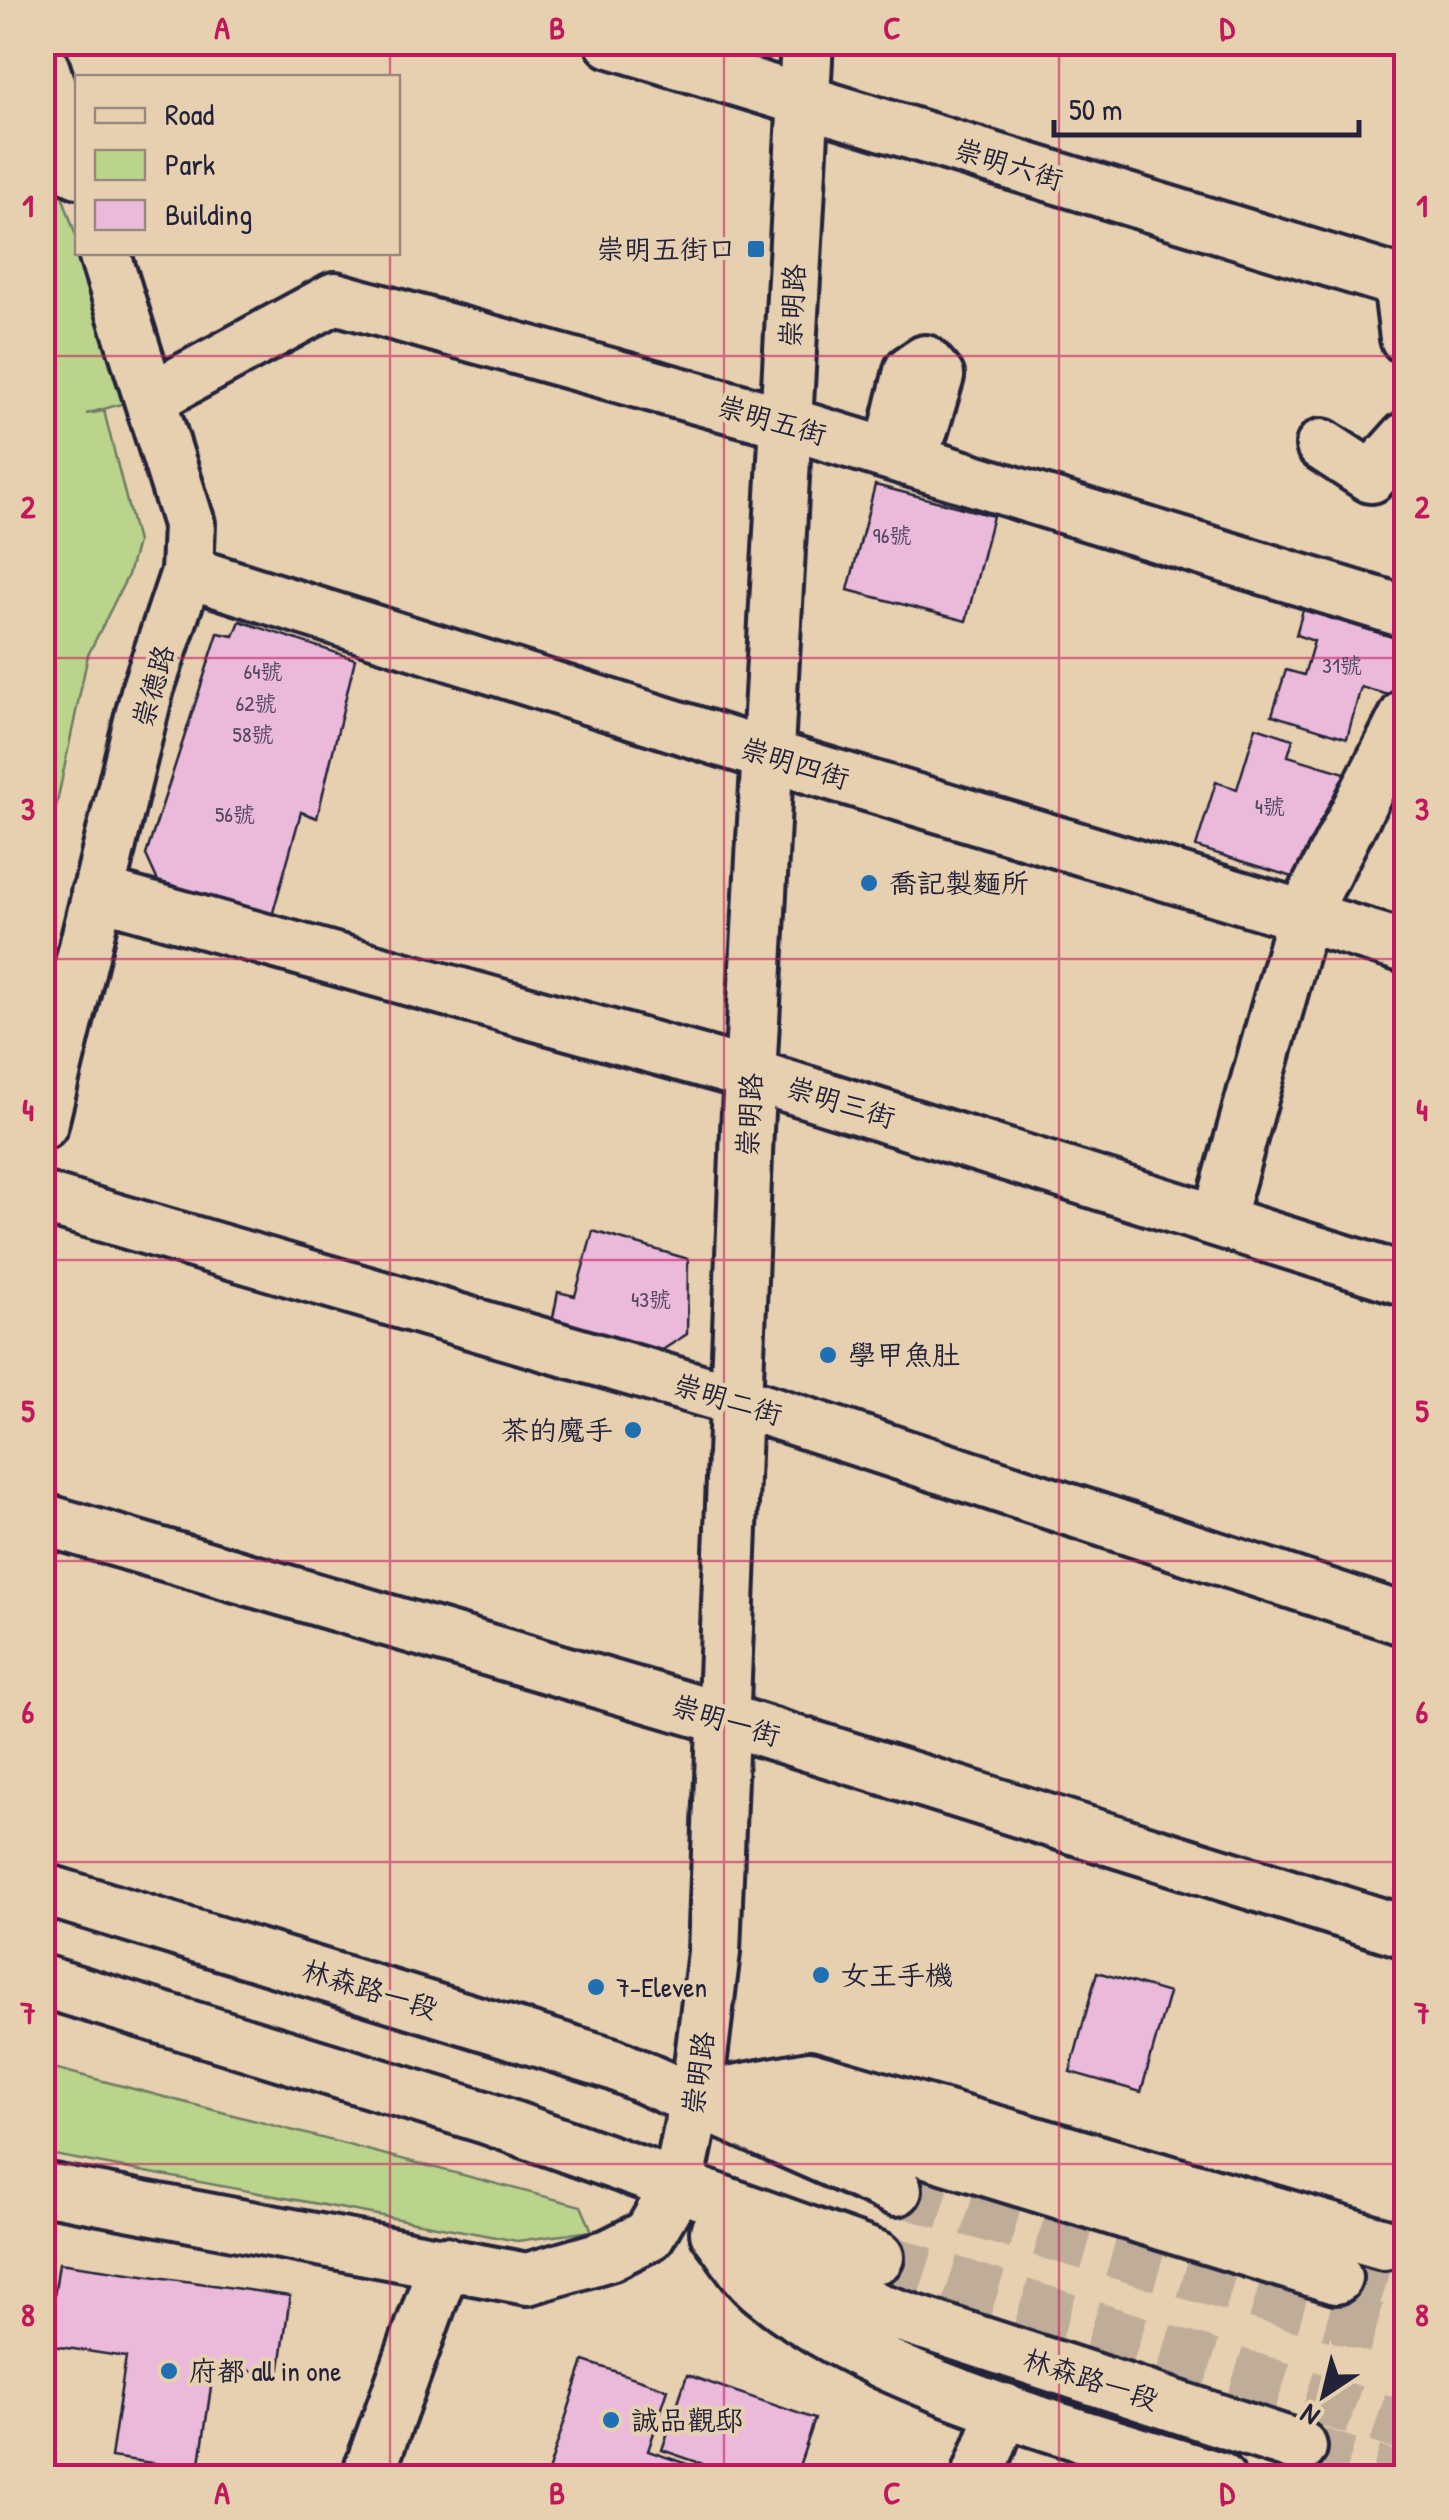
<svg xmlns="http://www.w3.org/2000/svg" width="1449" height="2520" viewBox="0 0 1449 2520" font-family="'Patrick Hand','LXGW WenKai TC',sans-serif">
<rect width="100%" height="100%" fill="#e6d0b0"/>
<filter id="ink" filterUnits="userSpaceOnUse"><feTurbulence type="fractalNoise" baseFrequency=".01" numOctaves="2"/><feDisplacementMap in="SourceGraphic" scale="20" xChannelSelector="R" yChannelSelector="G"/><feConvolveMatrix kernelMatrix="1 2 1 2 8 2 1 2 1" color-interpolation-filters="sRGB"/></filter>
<g filter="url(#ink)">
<path fill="#bad48c" stroke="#6e7b64" stroke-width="2.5" d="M43,139L132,401L86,414L104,411L137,542L128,575L88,655L43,869Z
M42,2065L581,2206L592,2231L517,2241L43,2153Z"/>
<path fill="#ebbadb" stroke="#22223b" stroke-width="2.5" d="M875,485L993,516L966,621L848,590Z
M1303,610L1406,641L1402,699L1361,687L1347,738L1272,715L1286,670L1304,675L1314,641L1296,635Z
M240,621L355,659L317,818L301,812L272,916L161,888L146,855L218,633L234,636Z
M1256,727L1293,739L1288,756L1355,776L1339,829L1319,823L1302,880L1196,847L1216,782L1237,789Z
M593,1231L688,1259L687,1334L650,1358L551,1328L558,1292L575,1296Z
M1097,1972L1169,1993L1141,2092L1070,2072Z
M59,2263L290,2296L279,2375L214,2366L199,2470L111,2457L126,2357L47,2345Z
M584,2361L668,2389L648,2451L702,2469L699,2478H546Z
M42,2371H47V2448H42Z
M687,2375L815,2419L795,2478H744L662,2450Z"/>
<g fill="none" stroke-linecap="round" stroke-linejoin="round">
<path stroke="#bfad99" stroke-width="50" stroke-dasharray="50 25" stroke-linecap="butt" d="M896,2190L1406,2337
M878,2257L1406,2427
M1336,2278L1406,2299
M1301,2447L1397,2478"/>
<defs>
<path id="minor" d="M611,42L1406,284
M42,64L78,172
M1399,282L1406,338
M925,361L938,376L922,430L902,457L897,425L910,371Z
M151,398L335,298L787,423L1406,612
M1322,445L1371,477L1406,438
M187,572L767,755L1406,947
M97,893L752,1075L1406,1280
M42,1124L148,688L187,572L189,524L104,252
M42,1198L738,1401L1406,1620
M1218,1220L1303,916L1406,715
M42,1519L724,1719L1406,1932
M42,1889L613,2064L896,2190
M42,1981L484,2117L878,2257
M696,2098L809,2077L1384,2244
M774,2112L830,2122L1336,2278
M42,2188L527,2279L609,2255L649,2235L678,2185L696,2098L714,1952L747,1130L807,42
M727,2220L801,2272L879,2309L1301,2447
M716,2232C731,2251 745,2276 764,2291C877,2384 1079,2433 1219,2478
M367,2478L445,2262
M977,2478L1004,2409"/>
</defs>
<use href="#minor" stroke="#22223b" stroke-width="58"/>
<use href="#minor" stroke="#e6d0b0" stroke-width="50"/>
</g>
</g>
<path fill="none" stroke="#c2185b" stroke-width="2.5" stroke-opacity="0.55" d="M390,42V78M724,42V2478M1059,42V2478M390,252V2478M42,356H1406M42,658H1406M42,959H1406M42,1260H1406M42,1561H1406M42,1862H1406M42,2164H1406"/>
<g fill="#1f6fb2" stroke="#e6d0b0" stroke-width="4">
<rect x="746" y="239" width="20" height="20" rx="5"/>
<circle cx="869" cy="883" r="10"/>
<circle cx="828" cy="1355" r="10"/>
<circle cx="633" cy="1430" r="10"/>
<circle cx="821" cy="1975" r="10"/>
<circle cx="596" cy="1987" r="10"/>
<circle cx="169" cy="2371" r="10"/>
<circle cx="611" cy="2420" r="10"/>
</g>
<g text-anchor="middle" stroke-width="8" stroke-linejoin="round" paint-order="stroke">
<g font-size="22" fill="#544863">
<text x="892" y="543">96號</text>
<text x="1342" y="673">31號</text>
<text x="263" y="679">64號</text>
<text x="256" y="711">62號</text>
<text x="253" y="742">58號</text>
<text x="1270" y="814">4號</text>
<text x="235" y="822">56號</text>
<text x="651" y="1307">43號</text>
</g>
<g font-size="28" fill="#22223b" stroke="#e6d0b0">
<text transform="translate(1009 164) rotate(17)" y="10">崇明六街</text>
<text transform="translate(792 306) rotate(-87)" y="10">崇明路</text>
<text transform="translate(772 420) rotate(16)" y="10">崇明五街</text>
<text transform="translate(153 686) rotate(-74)" y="10">崇德路</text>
<text transform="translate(795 763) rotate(17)" y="10">崇明四街</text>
<text transform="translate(841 1102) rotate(17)" y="10">崇明三街</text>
<text transform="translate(749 1115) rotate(-87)" y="10">崇明路</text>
<text transform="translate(728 1399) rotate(17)" y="10">崇明二街</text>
<text transform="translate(726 1720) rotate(17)" y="10">崇明一街</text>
<text transform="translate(370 1989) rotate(17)" y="10">林森路一段</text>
<text transform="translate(698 2073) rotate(-82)" y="10">崇明路</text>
<text transform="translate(1091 2379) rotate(18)" y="10">林森路一段</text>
</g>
<g font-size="28" fill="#22223b" stroke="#e6d0b0" text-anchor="start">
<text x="736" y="259" text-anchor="end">崇明五街口</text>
<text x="889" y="893">喬記製麵所</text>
<text x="848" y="1365">學甲魚肚</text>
<text x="613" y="1440" text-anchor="end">茶的魔手</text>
<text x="841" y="1985">女王手機</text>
<text x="616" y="1997">7-Eleven</text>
<text x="189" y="2381">府都 all in one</text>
<text x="631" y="2430">誠品觀邸</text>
</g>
</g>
<rect width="1449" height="2520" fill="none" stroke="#e6d0b0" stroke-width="110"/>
<rect x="75" y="75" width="325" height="180" fill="#e6d0b0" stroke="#988a81" stroke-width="2.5"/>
<rect x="95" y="108" width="50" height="15" fill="#e6d0b0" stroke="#988a81" stroke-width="2.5"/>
<text x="165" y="125" font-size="30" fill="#22223b">Road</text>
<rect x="95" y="150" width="50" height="30" fill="#bad48c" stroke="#988a81" stroke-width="2.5"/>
<text x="165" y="175" font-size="30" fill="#22223b">Park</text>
<rect x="95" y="200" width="50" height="30" fill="#ebbadb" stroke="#988a81" stroke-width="2.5"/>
<text x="165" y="225" font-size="30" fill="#22223b">Building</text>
<g transform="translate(1324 2395) rotate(215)" stroke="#e6d0b0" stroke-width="8" paint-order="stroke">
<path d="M0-8L18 38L0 25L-18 38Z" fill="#22223b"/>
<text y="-15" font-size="28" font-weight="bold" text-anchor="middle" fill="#22223b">N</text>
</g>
<path d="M1054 120v15h305v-15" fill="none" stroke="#22223b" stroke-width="5"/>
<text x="1069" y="120" font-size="30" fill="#22223b" stroke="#e6d0b0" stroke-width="8" paint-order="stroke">50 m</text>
<rect x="55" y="55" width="1339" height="2410" fill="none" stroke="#c2185b" stroke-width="4"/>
<g font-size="32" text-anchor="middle" font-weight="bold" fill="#c2185b">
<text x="222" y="39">A</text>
<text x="557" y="39">B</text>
<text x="892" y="39">C</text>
<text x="1227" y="39">D</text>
<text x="28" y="217">1</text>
<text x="1422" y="217">1</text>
<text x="28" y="518">2</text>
<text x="1422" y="518">2</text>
<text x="28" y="820">3</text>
<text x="1422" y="820">3</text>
<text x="28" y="1121">4</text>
<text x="1422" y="1121">4</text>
<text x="28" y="1422">5</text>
<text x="1422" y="1422">5</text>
<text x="28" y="1723">6</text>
<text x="1422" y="1723">6</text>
<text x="28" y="2024">7</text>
<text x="1422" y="2024">7</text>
<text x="28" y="2326">8</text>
<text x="1422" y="2326">8</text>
<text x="222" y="2504">A</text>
<text x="557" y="2504">B</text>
<text x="892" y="2504">C</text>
<text x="1227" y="2504">D</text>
</g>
</svg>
